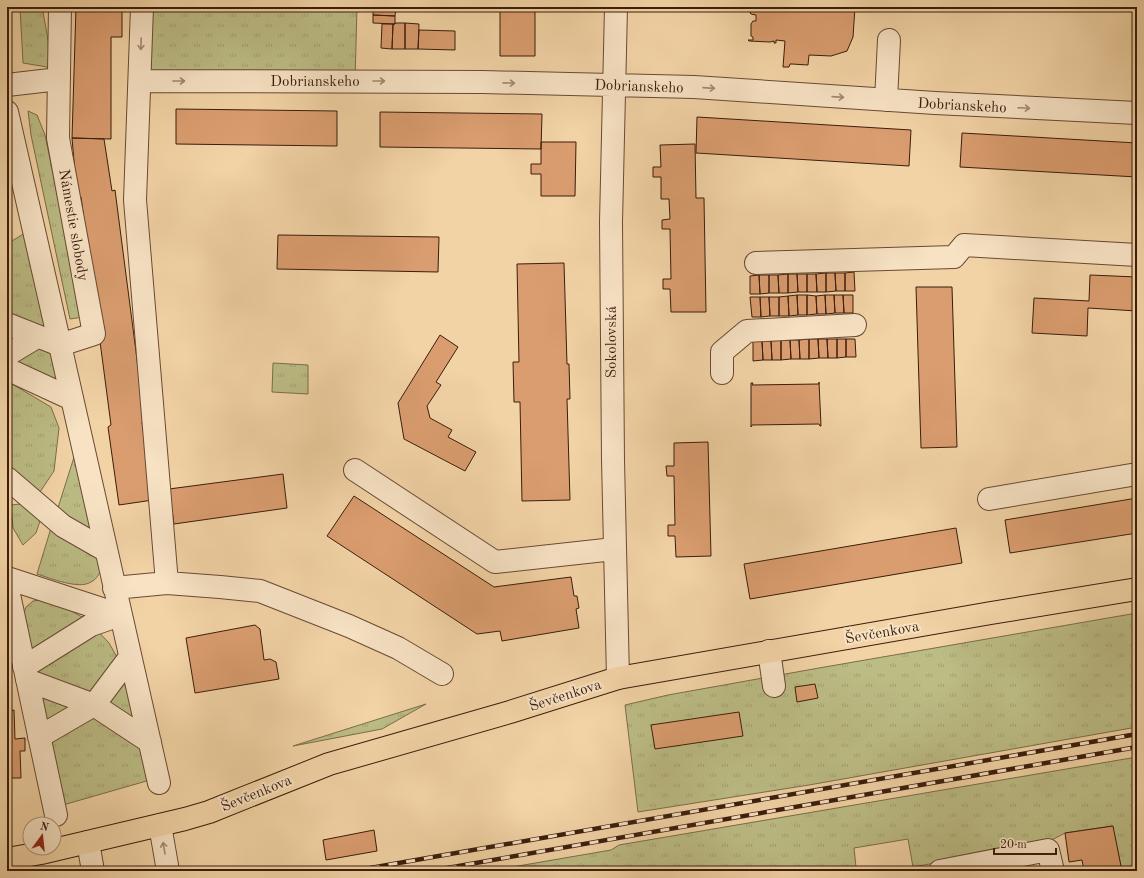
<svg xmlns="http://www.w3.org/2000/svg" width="1144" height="878" viewBox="0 0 1144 878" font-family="'Old Standard TT',serif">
<defs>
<pattern id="grass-tufts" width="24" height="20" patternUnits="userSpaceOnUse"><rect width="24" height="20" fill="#bcbc85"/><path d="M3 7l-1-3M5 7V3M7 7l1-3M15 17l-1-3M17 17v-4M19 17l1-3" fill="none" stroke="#a2a172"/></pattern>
</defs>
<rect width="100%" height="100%" fill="#f2d3a5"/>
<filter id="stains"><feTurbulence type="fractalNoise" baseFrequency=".005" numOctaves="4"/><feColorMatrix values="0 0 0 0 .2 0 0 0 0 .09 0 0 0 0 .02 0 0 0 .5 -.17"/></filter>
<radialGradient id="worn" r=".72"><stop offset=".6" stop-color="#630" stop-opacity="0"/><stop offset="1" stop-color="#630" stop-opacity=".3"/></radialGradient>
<path fill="url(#grass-tufts)" stroke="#7c6c49" d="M20,7H34L43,12L53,68L23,63Z
M142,7H265L277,9L286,7H357L355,81H140Z
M28,111L37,115L45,135L83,317L70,319L31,135Z
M25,233L48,334L7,317V244Z
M32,346L50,349L60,384L15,361Z
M273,363L308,365V394L272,392Z
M7,381L51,407L59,428L54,471L40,492L10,470L7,463Z
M75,454L93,533L56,514Z
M20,504L41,518L36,533L23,545L13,528L11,505Z
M51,528L98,555L102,568C99,574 97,579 91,582C79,590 50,578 37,574Z
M50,599L89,621L31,658L22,618L26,607L33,601Z
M1137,613V727L809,785L638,812L625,705L668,695L819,668Z
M95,628L109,643L121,664L89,694L35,678L33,667Z
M125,673L138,730L107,704Z
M37,688L82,704L46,729Z
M426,704L382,729L293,746Z
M85,713L141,741L150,780L63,805L47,737Z
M1137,757V871H1122L1112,826L1065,833L1046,843L913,867L908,839L854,848L856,867L854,871H489L611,850L619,845Z"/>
<path fill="#da9d6f" stroke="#3b1d0d" d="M76,7H122V37H111V139L72,138Z
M373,7L396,8L395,16L373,15Z
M500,7H535V56H500Z
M754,7H855L853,37L847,51L831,56L809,55L808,65L792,64H790L789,67H783L785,41L776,40V43H774V41L770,42L749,41L748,40H753V37L751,36V24L753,21H756V15L751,14L750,13L752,9H754Z
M373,15L395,16V24L373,23Z
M395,23H405V49H392L393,24H395Z
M405,23L419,24L418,49H405Z
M382,24H393L392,49L381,48Z
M419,30L455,31V50L418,49Z
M176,109L337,111V146L176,144Z
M380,112L542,114L541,149L380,147Z
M697,117L911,130L909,166L696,153Z
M962,133L1137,143V177L960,167Z
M72,138L104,139L112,191L115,190L145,421L142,422L153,500L119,505L108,427L111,425L81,197L80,196H77Z
M541,142H576L575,196H541V174H531V164H541Z
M695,144L696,198H704L706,312H671L670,289H663V279H671L670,229H662V220L670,219L669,199H661V177H653V167H661L660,145Z
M278,235L439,237L438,272L277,269Z
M564,263L567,364H569L570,399H567L570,500L522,501L520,402H514L513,362H519L517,264Z
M854,272L855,291H845V273Z
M826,273V292H817L816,274Z
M826,273H835L836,291L826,292Z
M835,273H845V291H836Z
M788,274H797L798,292L788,293Z
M788,274V293H779L778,275Z
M797,274H807V292H798Z
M807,274H816L817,292H807Z
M759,275H769V293L760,294Z
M759,275L760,294H750V276Z
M769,275H778L779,293H769Z
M1090,275L1137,277V311L1088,308L1087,336L1032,333L1034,298L1089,301Z
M916,287H952L957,447L921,448Z
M797,295H807V315H798Z
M797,295L798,315L789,316L788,296Z
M807,295L816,296L817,314L807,315Z
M825,295L826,314H817L816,296Z
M825,295H834L835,313L826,314Z
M834,295H843L844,313H835Z
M843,295H853V313H844Z
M788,296L789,316H779V297Z
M750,297H760L761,317H752Z
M760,297H769L770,316L761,317Z
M769,297H779V316H770Z
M440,335L458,347L436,382L441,385L427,406L430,418L452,430L448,437L476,452L465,471L404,439L398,403Z
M809,339V359H800L799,340Z
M809,339H818L819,358L809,359Z
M818,339H827L828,358H819Z
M827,339H837V358H828Z
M837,339H846V357L837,358Z
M846,339H855L856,357H846Z
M781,340H790L791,359L781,360Z
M781,340V360H772L771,341Z
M790,340H799L800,359H791Z
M753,341H762L763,360L753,361Z
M762,341H771L772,360H763Z
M819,382L821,426H820L819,424L752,425L751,427V383H753L752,385L819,384Z
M708,442L711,556L676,557L675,536H668V525H675L674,476H667L666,466H674V443Z
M283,474L287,508L174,524L169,489Z
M354,496L494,587L571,577L574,596H577L579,608L576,609L579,628L502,641L500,631L477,634L327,536Z
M1137,498V533L1010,553L1005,520Z
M956,528L962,563L750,599L744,564Z
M255,625L260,629L264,660L270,659L276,662L279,679L195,693L186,638Z
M815,684L818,698L797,702L795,687Z
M14,710L15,739L25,738V751H20L21,778H7V711Z
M739,712L743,736L655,749L651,725Z
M1113,826L1122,871H1084L1082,860L1069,862L1065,833Z
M374,830L377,851L326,860L323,840Z
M1016,864L1018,871H1002L1001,867Z"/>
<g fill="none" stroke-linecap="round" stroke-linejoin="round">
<defs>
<path id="minor" d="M60,7L58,138L94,334L60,345L159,783
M142,7L135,200L167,583
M616,7L611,222L613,460L618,678
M140,81L483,82L694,87L935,103L1137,113
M7,85L59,79
M886,100L889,40
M7,112L60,345
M756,263L954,257L964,245L1137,255
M7,324L60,345
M7,355L37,337
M7,369L72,399
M722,373V352L747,331L855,325
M355,470L495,562L614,549
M7,478L63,526L105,550
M989,499L1137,474
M7,578L120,615
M7,585L56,815
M114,588L167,583L220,587L260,591L349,626L398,648L442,674
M769,651L774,686
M24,667L91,625L120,615
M27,680L94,705L150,742
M39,737L94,705L130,657
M160,825L168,871
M88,842L93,871
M940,871L1048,850L1053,871"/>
<path id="major" d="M7,859L41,853L185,819L209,812L329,764L510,712L618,678L991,613L1137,589"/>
</defs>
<use href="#minor" stroke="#694a33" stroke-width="24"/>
<use href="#major" stroke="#3b1d0d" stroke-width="24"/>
<use href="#minor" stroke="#f7e2c4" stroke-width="22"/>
<use href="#major" stroke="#f2d3a5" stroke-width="22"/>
<defs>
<path id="rail" d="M353,871L1137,734
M430,871L1137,747"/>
</defs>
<use href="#rail" stroke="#3b1d0d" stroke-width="4.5"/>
<use href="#rail" stroke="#f7e2c4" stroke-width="3" stroke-dasharray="9" stroke-linecap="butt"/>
</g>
<defs><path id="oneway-shaft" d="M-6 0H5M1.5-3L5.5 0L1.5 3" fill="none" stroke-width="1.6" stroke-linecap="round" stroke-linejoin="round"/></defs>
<g stroke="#a28972">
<use href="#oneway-shaft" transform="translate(141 44) rotate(92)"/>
<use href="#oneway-shaft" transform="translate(179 81)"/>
<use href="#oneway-shaft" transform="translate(379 81)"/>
<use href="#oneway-shaft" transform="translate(509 83) rotate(1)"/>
<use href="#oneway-shaft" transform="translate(709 88) rotate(4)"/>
<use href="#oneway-shaft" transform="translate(838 97) rotate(4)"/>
<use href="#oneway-shaft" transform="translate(1024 108) rotate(3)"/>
<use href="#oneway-shaft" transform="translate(164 848) rotate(-100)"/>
</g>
<g text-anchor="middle" stroke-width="4" stroke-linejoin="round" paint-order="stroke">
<g font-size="15" fill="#3b1d0d" stroke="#f7e2c4">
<text x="315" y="86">Dobrianskeho</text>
<text transform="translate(639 86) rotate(2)" y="5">Dobrianskeho</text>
<text transform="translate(962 105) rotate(3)" y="5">Dobrianskeho</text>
<text transform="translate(74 225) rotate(80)" y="5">Námestie slobody</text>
<text transform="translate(611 342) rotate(-90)" y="5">Sokolovská</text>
<text transform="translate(882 632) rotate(-10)" y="5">Ševčenkova</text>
<text transform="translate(565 695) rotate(-18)" y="5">Ševčenkova</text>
<text transform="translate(256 793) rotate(-22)" y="5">Ševčenkova</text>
</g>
</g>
<rect width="1144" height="878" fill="none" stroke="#f2d3a5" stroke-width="24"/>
<rect x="8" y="8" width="1128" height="862" fill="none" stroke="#3b1d0d" stroke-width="2"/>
<rect x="12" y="12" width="1120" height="854" fill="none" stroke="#3b1d0d"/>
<g transform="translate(42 836) rotate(15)"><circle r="19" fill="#f7e2c4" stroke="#ac937b"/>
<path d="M0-3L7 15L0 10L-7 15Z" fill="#8f2418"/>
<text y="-6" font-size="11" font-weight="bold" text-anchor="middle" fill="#3b1d0d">N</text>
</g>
<path d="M994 848v6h62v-6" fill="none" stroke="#3b1d0d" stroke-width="2"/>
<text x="1000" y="848" font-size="12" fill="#3b1d0d" stroke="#f7e2c4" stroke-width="3" paint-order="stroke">20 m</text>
<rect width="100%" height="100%" filter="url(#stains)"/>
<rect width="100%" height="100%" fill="url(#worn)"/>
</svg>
